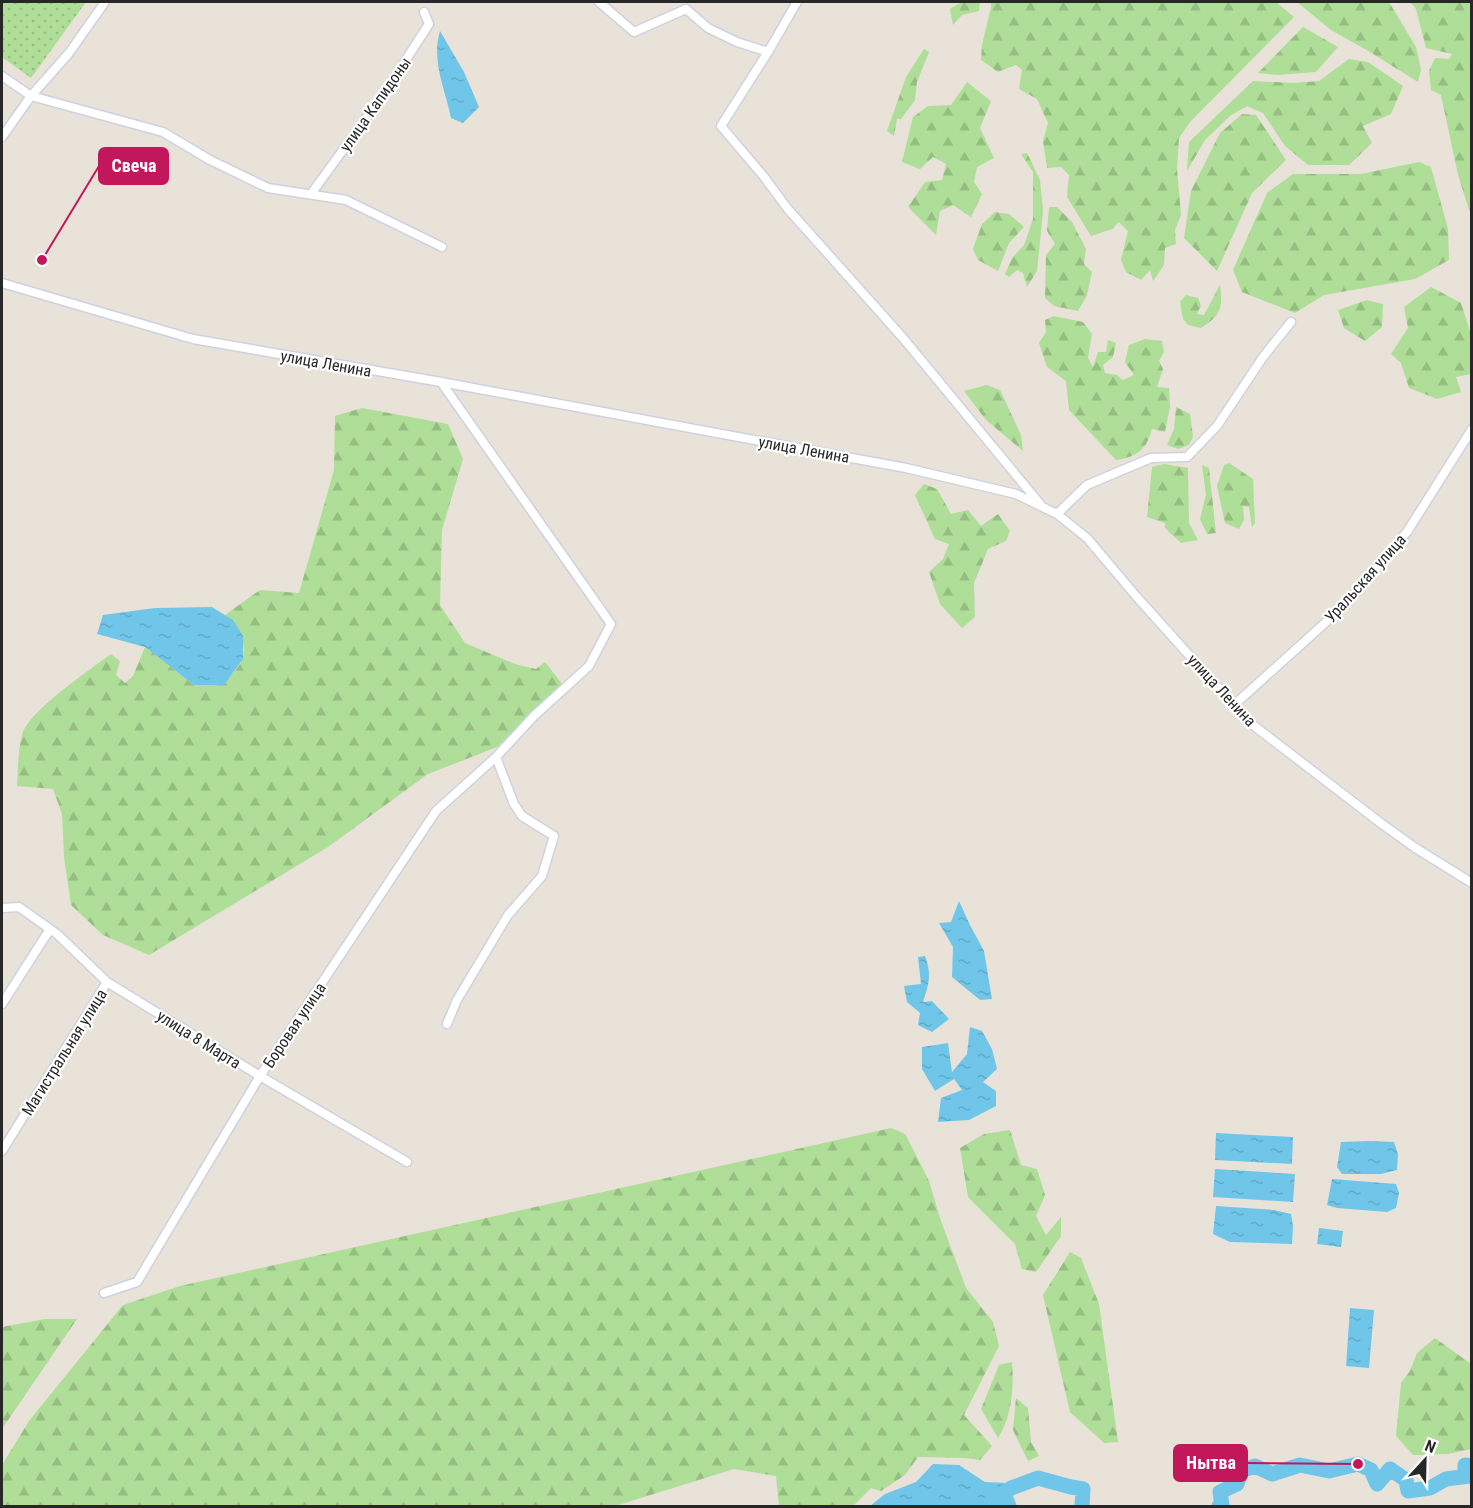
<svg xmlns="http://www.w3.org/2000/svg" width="1473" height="1508" viewBox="0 0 1473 1508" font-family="'Roboto Condensed',sans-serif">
<defs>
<pattern id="forest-firs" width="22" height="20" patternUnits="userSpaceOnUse" patternTransform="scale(1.5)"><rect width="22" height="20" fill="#aede97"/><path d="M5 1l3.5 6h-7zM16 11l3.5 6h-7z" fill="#96be82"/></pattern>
<pattern id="park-dots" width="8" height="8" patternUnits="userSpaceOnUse" patternTransform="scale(1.5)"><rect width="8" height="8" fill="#aede97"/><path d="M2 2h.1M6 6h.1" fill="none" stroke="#96be82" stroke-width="1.8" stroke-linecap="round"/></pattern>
<pattern id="water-ripples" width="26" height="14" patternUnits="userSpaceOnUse" patternTransform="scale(1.5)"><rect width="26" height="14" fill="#70c6e8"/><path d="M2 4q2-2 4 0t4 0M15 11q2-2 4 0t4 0" fill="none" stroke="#61aac7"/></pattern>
</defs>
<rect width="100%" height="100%" fill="#e9e2d9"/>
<path fill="url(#forest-firs)" d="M961,2H980L979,11L962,15L953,25L950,9L960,3Z
M991,2H1276L1294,17L1190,122L1179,138L1177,168L1181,215L1175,230L1176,244L1165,248L1164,265L1153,281L1150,270L1141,280L1126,272L1121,260L1128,231L1119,222L1112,229L1091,236L1067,197L1069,175L1061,167L1047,168L1043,141L1048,123L1037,99L1019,89L1022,70L1016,65L998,72L981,60L982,45L991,7Z
M1297,2H1389L1416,47L1421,69L1418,82L1370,52L1331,30Z
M1410,2H1471V216L1458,175L1441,95L1431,90L1429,71L1435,58L1449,59L1452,54L1426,48L1416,9Z
M1303,27L1338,47L1316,72L1278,75L1258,73Z
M924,49L929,52L917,82L915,100L901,119H897L894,136L887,131L906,77Z
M1349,59L1368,62L1403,86L1391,114L1363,126L1372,143L1349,165H1308L1285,146L1263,113L1247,106L1230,116L1205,140L1187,171L1189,142L1253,81L1294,83L1319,81Z
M967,82L991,101L980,128L994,158L977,167L974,182L982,194L971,217L953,205L940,211L936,235L908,207L925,182L942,180L946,164L933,157L920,169L902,162L913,117L928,106L951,105Z
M1242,114L1256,115L1286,160L1252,193L1217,271L1184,238L1191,191L1220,133Z
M1027,153L1040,180L1043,211L1037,271L1027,287L1023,273L1017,270L1009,277L1005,274L1012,258L1024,245L1033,219V172L1021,154Z
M1419,162L1431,167L1448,229L1449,260L1415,279L1324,295L1295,313L1242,292L1233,270L1267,193L1293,174H1361Z
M1049,207H1057L1072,222L1086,249L1084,264L1092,272L1087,295L1078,311L1054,306L1045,298L1046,255L1055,244L1047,231Z
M995,212L1009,214L1024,227L1009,243L998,271L978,260L973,249L982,224Z
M1220,285C1223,308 1221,315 1201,328L1188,325L1183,319L1180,302L1186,295L1198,298L1201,306L1197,314L1204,315Z
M1431,287L1461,303L1471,334V374L1456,377L1461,392L1437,399L1409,388L1401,363L1391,354L1408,328L1404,307Z
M1367,300L1383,304L1382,327L1365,341L1344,328L1338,310Z
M1054,316L1083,322L1092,334L1088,358L1093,367L1098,352H1106L1108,340L1116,343L1113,357L1103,365L1105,373L1117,375L1123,380L1134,375L1125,362L1129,345L1145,339L1162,341L1164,352L1159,361L1163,369L1157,387L1169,388L1170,407L1165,432L1152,429C1147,449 1137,457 1116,460L1069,410L1066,381L1047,367L1039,343L1046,332L1045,320Z
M987,385L1000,390L1021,435L1023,451L986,420L964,391Z
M1176,407L1190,414L1193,437L1189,445L1178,449L1167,445L1174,429Z
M362,408L448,424L463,459L442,530L440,605L465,643L515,664L536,669L545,662L562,684L497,747L428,774L328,847L149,955L103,935L71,905L64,857L62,814L53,789L17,786C18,770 18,752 22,735C28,711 90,670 111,654L120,661L116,675L125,683L133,676L145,647L194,685L224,684C229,678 242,664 243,657C246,641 239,624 225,615L260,590L299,593L334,470L335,416Z
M1229,463L1253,479L1255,523L1252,527L1249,507L1243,506L1244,520L1239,529L1225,523L1217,486L1224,465Z
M1164,464L1188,468L1189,523L1198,540L1181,543L1165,528V523L1147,517L1152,467Z
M1202,465L1209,468L1216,533L1207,534L1200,519L1206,495Z
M924,484L937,489L951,514L968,510L981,526L998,514L1010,531L1006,541L988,549L974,583L975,617L962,628L940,604L929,572L943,559L949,544L935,539L915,495Z
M891,1128L905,1134L917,1157L929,1181L940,1218L966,1288L993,1322L999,1346L964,1415L992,1446L980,1460L965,1458L918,1457L905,1475L881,1491L871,1488L853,1506H779L776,1476L734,1469L615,1506H2V1465L29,1421L123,1305L180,1286Z
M1010,1130L1021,1165L1037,1169L1045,1195L1036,1216L1046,1235L1061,1217V1236L1036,1272L1022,1269L1015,1244L968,1197L960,1148L984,1134Z
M1070,1252L1081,1258L1099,1304L1118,1442L1104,1443L1070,1412L1043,1295Z
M45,1319H77L2,1429V1327Z
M1435,1338L1471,1364V1449L1448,1454L1413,1455L1396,1436L1401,1383L1410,1371L1417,1353Z
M1012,1362C1014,1387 1012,1416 998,1438L981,1409L999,1365Z
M1016,1398L1028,1408L1031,1442L1039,1456L1028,1461L1013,1430Z"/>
<path fill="url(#park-dots)" d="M2,2H86L31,78L2,57Z"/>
<path fill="url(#water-ripples)" d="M440,31L464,72L479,107L463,123L451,118C445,88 431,61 440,31Z
M212,607L233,620L243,636V659L224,685H194L145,647L97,634L103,615L155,608Z
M959,901L970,925L984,951L992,999L980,1000L952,977L953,947L939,923L951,922Z
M925,956C932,975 929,983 923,1002L932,1001L949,1019L932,1032L918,1025L920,1013L907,1002L904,986L921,984L918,957Z
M970,1027L982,1031L992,1049L997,1069L983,1082L996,1091V1106L969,1120L938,1122L941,1098L962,1090L954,1079L935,1091L922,1069V1047L948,1043L952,1072L967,1054Z
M1216,1133L1293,1137L1292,1164L1215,1160Z
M1368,1141L1394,1142L1398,1154L1397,1170L1381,1174H1342L1337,1167L1341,1142Z
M1215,1169L1295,1174L1293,1202L1213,1197Z
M1332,1179L1396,1184L1399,1193L1396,1208L1387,1212L1337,1208L1327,1205Z
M1216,1206L1274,1210L1291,1214L1293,1226L1292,1244L1230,1242L1213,1234Z
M1319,1228L1343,1231L1341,1247L1317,1244Z
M1350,1308L1374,1310L1369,1368L1346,1366Z
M933,1464L959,1465L985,1482L1008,1483L1017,1506H870L885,1494L916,1482Z"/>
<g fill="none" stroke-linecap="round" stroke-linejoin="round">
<path stroke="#70c6e8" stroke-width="15" d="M986,1506L1011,1488L1038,1478L1071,1487L1083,1489L1082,1506
M1219,1506L1222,1505L1220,1492L1237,1484L1241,1471L1255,1466L1272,1474L1300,1465L1329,1471L1358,1464L1371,1470L1377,1484L1390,1469L1406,1480L1408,1491L1430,1488L1446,1479L1470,1476L1465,1470V1465L1472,1466"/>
<defs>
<path id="minor" d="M599,2L634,32L686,9L708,28L737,42L768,52
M797,2L768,52L721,126L765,178L787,208L903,338L1040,504
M2,76L31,96L163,132L210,160L268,188L346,200L442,247
M2,137L31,96L69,53L105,2
M311,194L385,92L429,24L424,12
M2,283L193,339L441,382L906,468L1016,494L1057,514L1087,538L1136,596L1249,722L1382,824L1414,847L1472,883
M1057,514L1087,485L1151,458L1187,457L1217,426L1263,357L1291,322
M1234,705L1346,604L1407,532L1472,429
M2,908L19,907L57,934L107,982L260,1076L407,1162
M2,1004L50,929
M447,1024L457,1000L508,915L542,876L554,836L522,816L514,804L496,757
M2,1151L107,982
M104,1293L137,1282L260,1076L436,811L496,757L534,716L589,666L611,624L441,382"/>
</defs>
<use href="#minor" stroke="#ced2e0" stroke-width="11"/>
<use href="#minor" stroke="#fff" stroke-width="8"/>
</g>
<g text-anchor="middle" stroke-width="4.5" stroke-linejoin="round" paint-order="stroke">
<g font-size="16" fill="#272727" stroke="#fff">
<text transform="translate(375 104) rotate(-55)" y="6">улица Капидоны</text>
<text transform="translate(326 363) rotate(10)" y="6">улица Ленина</text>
<text transform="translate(804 449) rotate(10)" y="6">улица Ленина</text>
<text transform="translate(1365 578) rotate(-48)" y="6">Уральская улица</text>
<text transform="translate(1222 690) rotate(47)" y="6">улица Ленина</text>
<text transform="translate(294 1025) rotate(-56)" y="6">Боровая улица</text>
<text transform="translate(199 1039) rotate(32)" y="6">улица 8 Марта</text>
<text transform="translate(64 1052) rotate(-58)" y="6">Магистральная улица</text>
</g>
</g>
<path fill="none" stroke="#c2185b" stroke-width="2" d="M42 260L99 166M1358 1464L1247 1463"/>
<g fill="#c2185b" stroke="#fff" stroke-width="2">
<circle cx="42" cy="260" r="6"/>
<circle cx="1358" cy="1464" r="6"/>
</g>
<g fill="#c2185b" stroke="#c2185b" stroke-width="2">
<rect x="99" y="148" width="69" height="36" rx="6"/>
<rect x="1174" y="1445" width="73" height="36" rx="6"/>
</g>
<g font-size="18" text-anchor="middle" font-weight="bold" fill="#fff">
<text x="134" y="172">Свеча</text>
<text x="1211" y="1469">Нытва</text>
</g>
<rect width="1473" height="1508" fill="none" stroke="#272727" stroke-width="6"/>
<g transform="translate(1425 1460) rotate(22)" stroke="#ffffff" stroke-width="4.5" paint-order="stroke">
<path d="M0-4.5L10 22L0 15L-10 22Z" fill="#272727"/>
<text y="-9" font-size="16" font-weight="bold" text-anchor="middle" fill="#272727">N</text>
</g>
</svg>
